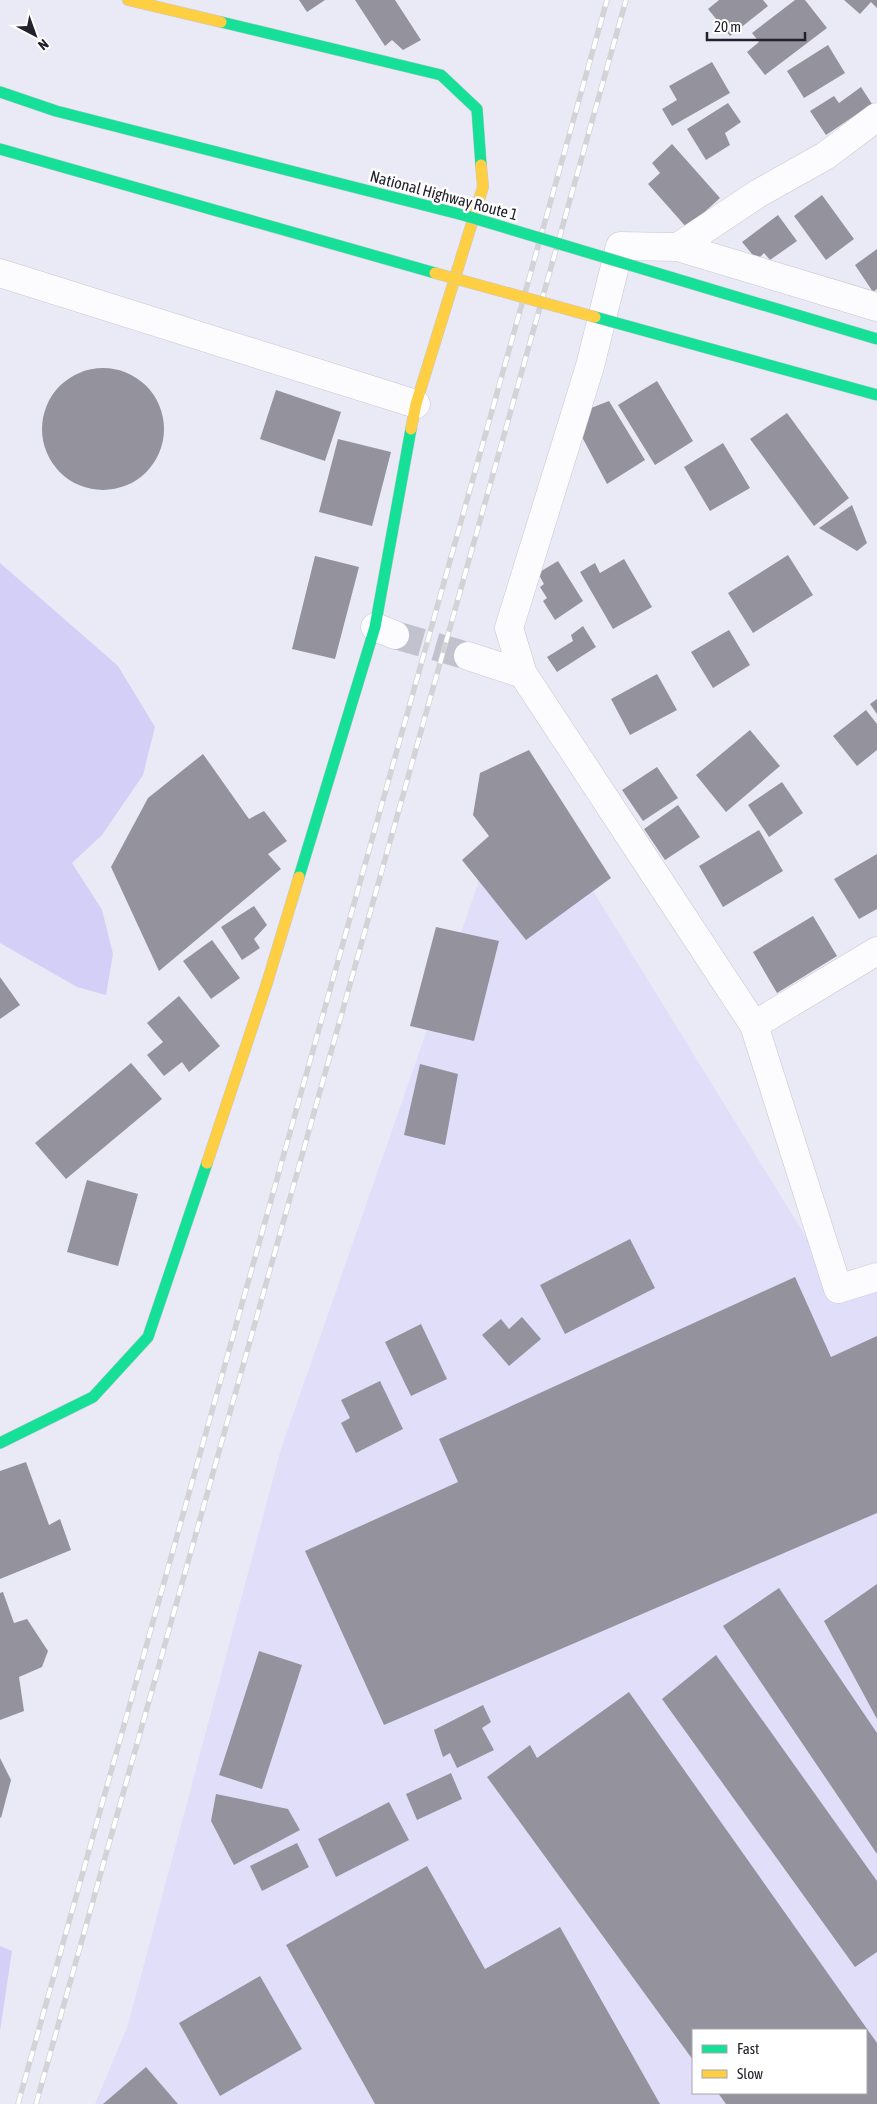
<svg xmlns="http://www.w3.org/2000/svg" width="877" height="2104" viewBox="0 0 877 2104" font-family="'Asap Condensed',sans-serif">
<rect width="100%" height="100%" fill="#eae9f6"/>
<path fill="#e1def9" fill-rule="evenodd" d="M518,769L838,1289L877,1277V2104H95L128,2025L281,1449ZM693,2030H866V2093H693Z"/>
<path fill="#d3cff6" d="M0,563L118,666L155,727L143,775L102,835L72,863L102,910L113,954L106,995L77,987L0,943Z
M0,1946L12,1951L0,2031Z"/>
<path fill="#94939d" d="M299,0H325L307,12Z
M355,0H395L421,40L403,50L392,40L385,46Z
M719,0H763L768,6L730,36L708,9Z
M795,0H805L827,28L765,75L747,52L759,42L752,33Z
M844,0H877V8L871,2L860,14Z
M828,45L845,73L804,98L787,71Z
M712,62L730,93L672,126L662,109L677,100L669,86Z
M861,87L872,104L826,135L810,111L834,96L839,103Z
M728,103L741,122L725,133L730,145L706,160L687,129Z
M672,144L720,198L687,228L648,184L660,173L652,163Z
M822,195L854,239L826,260L794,216Z
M778,215L797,241L770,260L764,253L757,260L742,242Z
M877,249V289L873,292L855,265Z
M42 429a61 61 0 1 1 122 0a61 61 0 1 1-122 0Z
M657,381L693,441L655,465L618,405Z
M276,390L341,412L325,461L260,439Z
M609,401L645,460L607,484L582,437L591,408Z
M787,413L849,498L814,526L750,439Z
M338,439L391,452L372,526L319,512Z
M723,443L750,488L710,511L684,467Z
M852,505L867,543L857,551L819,528Z
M788,555L813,595L753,633L728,593Z
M315,556L359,567L335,659L292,649Z
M624,559L652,607L613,629L580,572L595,563L600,573Z
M558,561L583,601L555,620L543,601L547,598L540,587L544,584L538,573Z
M583,626L596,647L557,672L547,657L573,641L571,635Z
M729,630L750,665L713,688L691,652Z
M657,674L677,710L630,735L611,699Z
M877,699V714L870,704Z
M866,710L877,724V750L857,766L833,736Z
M750,730L780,766L726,812L696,775Z
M529,750L611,878L526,940L462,860L489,836L473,815L480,773Z
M203,754L249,819L264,811L287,841L268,854L281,869L159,971L111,867L148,798Z
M657,767L678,798L643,821L622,790Z
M782,782L803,813L769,837L748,805Z
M678,805L700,837L665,860L644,829Z
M759,830L783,871L723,907L699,866Z
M877,854V909L859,919L834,879Z
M254,906L267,925L254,939L260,948L242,960L221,927Z
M813,916L837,956L777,993L753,952Z
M436,927L499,941L474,1041L410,1026Z
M212,940L240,978L211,999L183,961Z
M0,977L20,1005L0,1019Z
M179,996L220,1046L189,1072L182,1062L164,1076L147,1055L163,1042L147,1023Z
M131,1063L162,1099L66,1179L35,1143Z
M420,1064L458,1074L445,1145L404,1135Z
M87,1180L138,1194L118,1266L67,1252Z
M630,1239L655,1288L565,1334L540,1285Z
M795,1277L831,1357L877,1336V1513L384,1725L305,1551L458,1482L439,1439Z
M522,1317L541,1339L509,1366L482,1335L501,1319L509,1329Z
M421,1324L447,1379L411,1396L385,1342Z
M380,1381L403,1429L356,1453L341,1423L350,1418L341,1400Z
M26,1462L49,1525L60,1519L71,1550L0,1579V1471Z
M877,1584V1719L824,1621Z
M779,1588L877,1733V1854L723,1626Z
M3,1592L14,1623L27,1619L48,1651L42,1667L19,1677L24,1711L0,1720V1593Z
M259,1651L302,1665L262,1789L219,1775Z
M716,1655L877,1881V1952L855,1967L662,1699Z
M629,1692L877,2043V2104H726L718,2093H866V2030H693V2060L487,1777L530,1745L537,1758Z
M483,1705L491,1722L482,1728L494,1750L457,1768L450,1753L443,1757L434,1730Z
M0,1758L11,1780L1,1818L0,1817Z
M451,1773L462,1799L417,1820L406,1794Z
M216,1794L288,1809L300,1830L234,1865L211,1821Z
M389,1802L409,1840L336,1877L318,1839Z
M297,1843L309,1867L262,1891L250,1866Z
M427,1866L485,1969L560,1927L660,2104H375L286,1945Z
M260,1976L302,2049L220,2096L179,2023Z
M146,2067L178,2104H103Z"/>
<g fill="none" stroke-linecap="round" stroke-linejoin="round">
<path stroke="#c2c1ce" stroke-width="28" stroke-dasharray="28 14" stroke-linecap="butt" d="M395,635L468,656"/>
<defs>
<path id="street" d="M678,247L759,193L825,156L877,117
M0,273L416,404
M877,307L678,247L620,246L590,366L509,628L523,674L754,1025L838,1289L877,1277
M375,627L395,635
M468,656L523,674
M754,1025L877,951"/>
<path id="fast" d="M221,22L441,75L477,109L481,165
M0,92L56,111L463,215
M0,149L435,273
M299,877L375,627L411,429
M0,1443L93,1397L148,1337L207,1163"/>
<path id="slow" d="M128,0L221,22
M411,429L416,404L483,187L481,165
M207,1163L267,983L299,877"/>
</defs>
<use href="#street" stroke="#c7c6d2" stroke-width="29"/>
<use href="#fast" stroke="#c7c6d2" stroke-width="12"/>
<use href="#slow" stroke="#c7c6d2" stroke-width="12"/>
<use href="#street" stroke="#fcfcfe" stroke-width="28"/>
<use href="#fast" stroke="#16e098" stroke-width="11"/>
<use href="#slow" stroke="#ffcf43" stroke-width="11"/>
<defs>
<path id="rail" d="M18,2104L607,0
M36,2104L626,0"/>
</defs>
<use href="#rail" stroke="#d3d2d7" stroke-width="5.5"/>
<use href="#rail" stroke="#fff" stroke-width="4" stroke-dasharray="11" stroke-linecap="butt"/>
<defs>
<path id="fast-bridge" d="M463,215L877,339
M595,317L877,395"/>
<path id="slow-bridge" d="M435,273L595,317"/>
</defs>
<use href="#fast-bridge" stroke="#c7c6d2" stroke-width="12" stroke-linecap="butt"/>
<use href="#slow-bridge" stroke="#c7c6d2" stroke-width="12" stroke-linecap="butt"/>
<use href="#fast-bridge" stroke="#16e098" stroke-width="11"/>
<use href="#slow-bridge" stroke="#ffcf43" stroke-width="11"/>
</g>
<g text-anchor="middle" stroke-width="5" stroke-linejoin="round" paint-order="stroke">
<g font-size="16" fill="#22212c" stroke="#fff">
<text transform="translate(444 195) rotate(15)" y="6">National Highway Route 1</text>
</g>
</g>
<rect x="692" y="2029" width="175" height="65" fill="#ffffff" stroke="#a7a6ab"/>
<rect x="702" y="2045" width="25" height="8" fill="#16e098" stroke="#a7a6ab"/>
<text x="737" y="2054" font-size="15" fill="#22212c">Fast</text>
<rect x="702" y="2070" width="25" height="8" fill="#ffcf43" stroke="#a7a6ab"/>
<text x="737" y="2079" font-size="15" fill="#22212c">Slow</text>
<g transform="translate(35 35) rotate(139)" stroke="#ffffff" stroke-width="4" paint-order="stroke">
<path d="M0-4L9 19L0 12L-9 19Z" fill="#22212c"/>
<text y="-8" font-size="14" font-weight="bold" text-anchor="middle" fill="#22212c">N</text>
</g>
<path d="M707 32v8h98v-8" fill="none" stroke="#22212c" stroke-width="2.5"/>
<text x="714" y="32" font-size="15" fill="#22212c" stroke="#ffffff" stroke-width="4" paint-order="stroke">20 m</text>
</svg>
